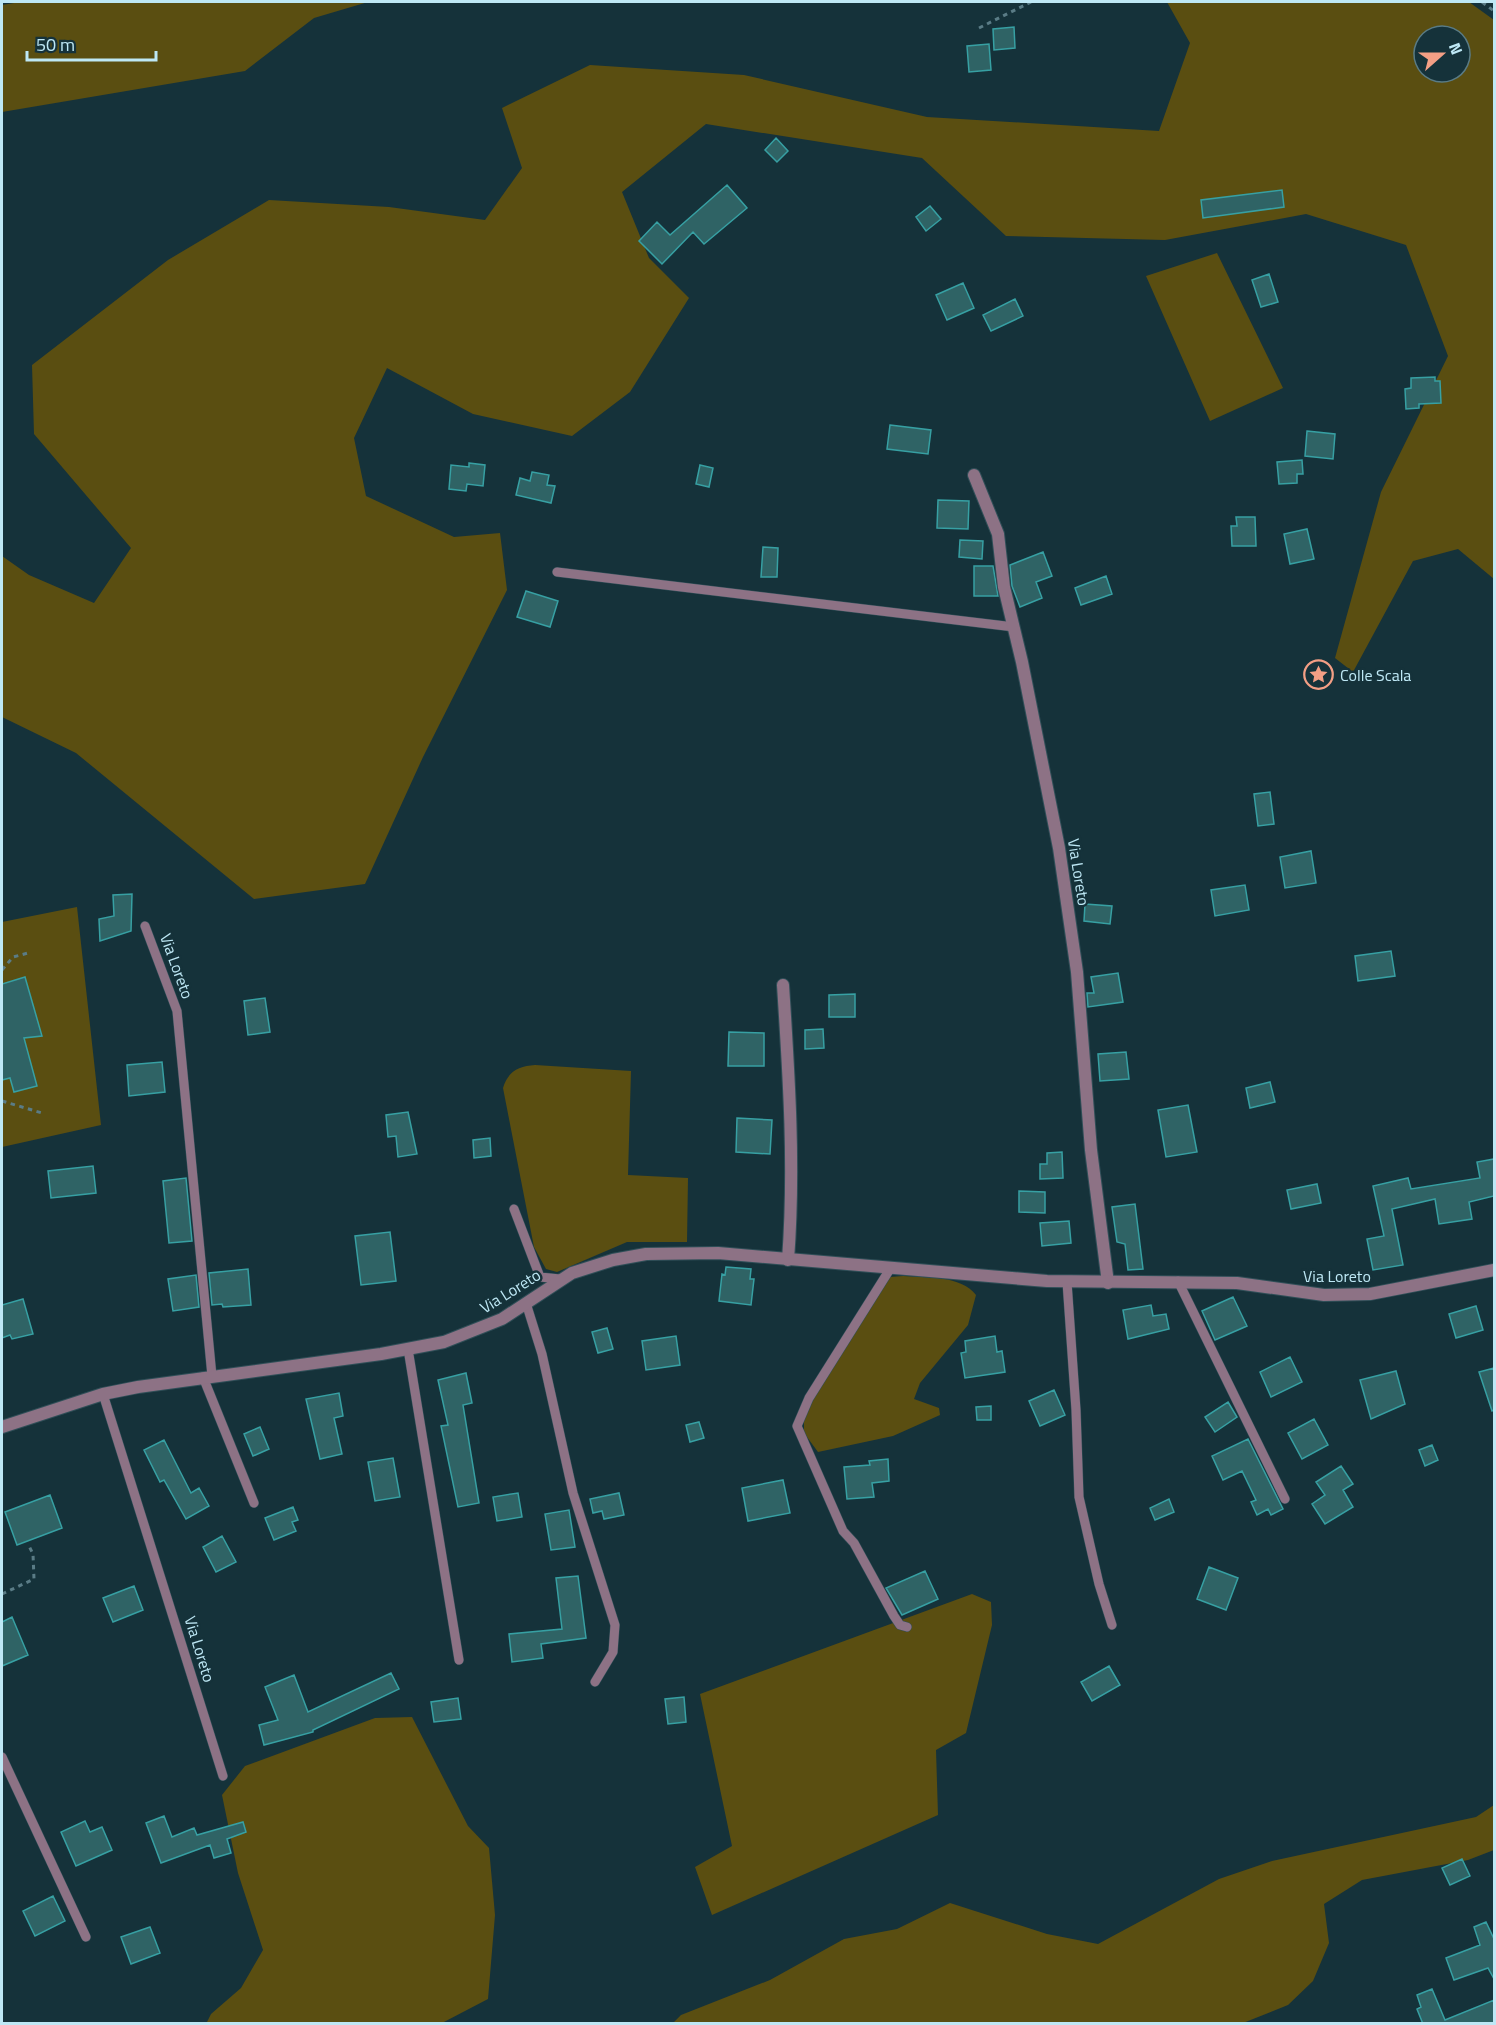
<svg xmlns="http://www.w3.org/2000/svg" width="1496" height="2025" viewBox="0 0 1496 2025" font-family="'Titillium Web',sans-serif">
<rect width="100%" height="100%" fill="#15323a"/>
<path fill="#5a4e11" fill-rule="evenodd" d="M20,2H368L314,18L245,71L2,112V5Z
M1167,2H1469L1494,20V579L1458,549L1413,561L1353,672L1335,658L1381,492L1448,356L1406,245L1306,214L1165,240L1006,236L922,158L706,124L622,192L649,258L689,298L630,392L572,436L473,414L387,368L354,438L366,496L454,537L500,533L507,590L423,757L365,884L254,899L76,753L2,717V556L29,575L94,603L131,548L34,434L32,365L168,260L269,200L389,207L485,220L522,168L502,108L590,65L744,75L927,117L1159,131L1190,43ZM1424,36H1460V72H1424Z
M1217,253L1283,388L1210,421L1146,276Z
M77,907L101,1125L2,1147V922Z
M535,1065L631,1071L628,1175L688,1178L687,1242H627L557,1272L546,1269L534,1247L503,1088C508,1071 519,1066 535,1065Z
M903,1276C926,1278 961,1275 976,1295L968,1325L920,1383L914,1399L939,1408L940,1415L893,1436L818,1452L804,1433V1414L890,1277Z
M972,1594L991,1602L992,1625L966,1733L936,1750L938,1815L712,1915L695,1867L732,1846L700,1694Z
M412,1717L468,1826L489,1848L495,1915L488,1999L442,2023L206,2024L211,2014L241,1988L263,1950L238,1873L222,1795L245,1766L375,1718Z
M1494,1805V1850L1468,1860L1362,1880L1324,1904L1329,1943L1313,1981L1288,2005L1243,2023L672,2024L681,2015L770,1980L844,1939L897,1929L950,1903L1047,1934L1098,1944L1219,1879L1272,1861L1476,1817Z"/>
<path fill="#2f6365" stroke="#37a0a3" stroke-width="1.5" d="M1014,27L1015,48L994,50L993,29Z
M989,44L991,70L969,72L967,46Z
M776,138L788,151L777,162L765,150Z
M727,185L747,208L704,244L693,232L662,264L639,241L657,222L670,235Z
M1282,190L1284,207L1203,218L1201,200Z
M930,206L941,219L926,231L916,217Z
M1269,274L1278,302L1261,307L1252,280Z
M963,283L974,308L947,320L936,295Z
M1015,299L1023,316L991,331L983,315Z
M1435,377V381H1440L1441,403L1419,404V408L1406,409L1405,389L1411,388V378Z
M890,425L931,430L928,454L887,449Z
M1307,431L1335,434L1333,459L1305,456Z
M1302,460L1303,474H1297V483L1279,484L1277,462Z
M469,463L485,465L483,486L467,484L466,491L449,489L451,465L469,467Z
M700,465L713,468L709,487L696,484Z
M532,472L549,475L547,485L555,486L551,503L516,495L520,478L530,481Z
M938,500L969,501L968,529L937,528Z
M1236,517H1255L1256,546H1232L1231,526H1237Z
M1307,529L1314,559L1290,564L1284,534Z
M960,540L983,541L982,559L959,557Z
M763,547L778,548L777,577H761Z
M1043,552L1052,576L1036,582L1042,598L1020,607L1012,586L1010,565Z
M974,566H993L998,596H974Z
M1106,576L1112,594L1081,605L1075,588Z
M526,591L558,601L550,627L517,617Z
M1270,792L1274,824L1258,826L1254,794Z
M1311,851L1316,883L1285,888L1280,857Z
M1245,885L1249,910L1215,916L1211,890Z
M132,894L131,931L100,941L99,919L114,916L113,895Z
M1085,904L1112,906L1110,924L1084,921Z
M1391,951L1395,976L1358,981L1355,956Z
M1118,973L1123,1002L1088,1007L1087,993H1094L1091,977Z
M25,977L42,1036L24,1038L37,1086L14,1092L10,1078L2,1080V984Z
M855,994V1017H829V995Z
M265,998L270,1032L248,1035L244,1001Z
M823,1029L824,1048L805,1049V1030Z
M729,1032L764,1033V1066H728Z
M1126,1052L1129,1079L1100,1081L1098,1054Z
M162,1062L165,1092L129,1096L127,1065Z
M1270,1082L1275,1102L1250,1108L1246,1088Z
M1188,1105L1197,1152L1166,1157L1158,1110Z
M408,1112L417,1154L398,1157L396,1136L388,1137L386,1115Z
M737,1118L772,1120L770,1154L736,1152Z
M490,1138L491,1156L474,1158L473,1140Z
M1062,1152L1063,1178L1040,1179V1164H1047V1153Z
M1494,1159V1196L1469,1202L1472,1219L1439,1224L1435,1199L1392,1209L1403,1265L1373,1270L1367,1239L1384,1236L1373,1186L1408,1178L1411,1189L1480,1178L1477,1162Z
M93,1166L96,1193L51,1198L48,1171Z
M186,1178L192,1241L169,1243L163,1181Z
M1317,1184L1321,1203L1291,1209L1287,1190Z
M1019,1191L1045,1192V1213L1019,1212Z
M1135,1204L1143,1269L1128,1270L1125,1244L1117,1242L1112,1207Z
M1069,1221L1071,1243L1042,1246L1040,1223Z
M390,1232L396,1281L361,1285L355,1236Z
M726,1267L751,1269L750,1279H754L751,1305L719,1301L722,1274L725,1275Z
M248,1269L251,1305L223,1307L222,1304L212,1305L209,1273Z
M196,1275L199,1307L173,1311L168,1279Z
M1233,1297L1247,1326L1215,1340L1202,1311Z
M23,1299L33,1334L12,1339L10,1335L2,1338V1305Z
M1151,1305L1153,1316L1166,1314L1169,1329L1128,1339L1123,1310Z
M1476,1306L1483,1330L1456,1338L1449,1314Z
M607,1328L613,1349L598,1353L592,1332Z
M676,1336L680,1365L646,1370L642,1341Z
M995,1336L997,1352L1002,1351L1005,1372L965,1378L961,1353L966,1352L965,1341Z
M1290,1357L1302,1382L1271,1397L1260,1372Z
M1494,1368V1410L1492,1411L1479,1372Z
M1396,1371L1405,1404L1371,1419L1360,1380Z
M466,1373L472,1403L463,1405L479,1503L458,1507L441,1426L448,1425L438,1380Z
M1054,1390L1065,1415L1040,1426L1029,1401Z
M339,1393L343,1416L334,1418L342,1454L320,1459L306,1399Z
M1228,1402L1237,1417L1215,1432L1205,1417Z
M991,1406V1420H977L976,1407Z
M1314,1419L1328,1445L1302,1459L1288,1433Z
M699,1422L704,1438L690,1442L686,1425Z
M260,1427L269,1449L253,1456L244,1434Z
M1248,1439L1283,1509L1271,1515L1268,1509L1257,1515L1251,1502L1256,1500L1242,1471L1223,1480L1212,1456Z
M164,1440L191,1493L199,1488L209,1506L186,1519L164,1480L160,1482L144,1450Z
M1432,1445L1438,1460L1425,1466L1419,1450Z
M393,1458L400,1497L375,1501L368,1462Z
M888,1459L889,1481L872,1483L874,1497L847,1499L844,1467L870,1465L869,1461Z
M1341,1466L1353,1484L1343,1490L1353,1507L1325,1524L1312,1504L1325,1495L1316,1482Z
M783,1480L790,1513L748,1521L742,1488Z
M518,1493L522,1517L497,1521L493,1497Z
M619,1493L624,1515L604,1519L602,1511L593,1513L590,1499Z
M50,1495L62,1528L17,1545L5,1512Z
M1169,1499L1174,1512L1155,1520L1150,1508Z
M293,1507L298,1520L292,1522L296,1531L274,1540L265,1518Z
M569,1510L575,1547L551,1550L545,1514Z
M222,1536L236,1562L216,1572L203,1547Z
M1209,1567L1238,1578L1226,1610L1197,1599Z
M925,1571L938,1599L902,1615L886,1588Z
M578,1576L586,1638L541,1644L543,1658L512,1662L509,1634L562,1629L556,1578Z
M134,1586L143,1610L113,1622L103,1598Z
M12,1617L28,1655L2,1666V1622Z
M1109,1666L1120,1685L1092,1701L1081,1682Z
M391,1673L399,1689L313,1730V1732L264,1745L259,1725L278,1720L265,1687L294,1675L308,1712Z
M684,1697L686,1722L668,1724L665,1699Z
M458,1698L461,1719L434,1722L431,1702Z
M164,1816L172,1837L194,1828L197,1835L243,1822L246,1832L227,1839L231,1853L214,1858L210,1845L161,1863L146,1823Z
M85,1821L90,1832L102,1827L112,1850L76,1866L61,1832Z
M1462,1859L1470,1876L1450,1885L1442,1868Z
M53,1896L65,1921L35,1936L23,1911Z
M1486,1922L1494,1939V1979L1488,1968L1454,1980L1446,1958L1480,1945L1474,1927Z
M150,1927L160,1953L131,1964L121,1937Z
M1432,1989L1445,2020L1494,2000V2024H1423L1417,2009L1421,2007L1417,1995Z"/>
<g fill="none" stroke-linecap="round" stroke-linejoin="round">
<defs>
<path id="service" d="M557,572L1014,627
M145,926L177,1011L212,1376
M514,1209L540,1277L560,1279
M890,1269L809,1398L797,1426L843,1531L854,1543L894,1616L900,1625L907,1627
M1178,1281L1285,1499
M1067,1282L1076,1410L1079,1497L1099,1584L1112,1625
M526,1303L542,1354L573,1493L615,1625L613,1652L595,1682
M408,1349L459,1660
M203,1377L254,1503
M103,1394L223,1776
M2,1757L86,1937"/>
<path id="minor" d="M974,475L998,534L1004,587L1022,662L1059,848L1077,972L1091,1150L1108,1283
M783,985C789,1077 795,1168 788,1260"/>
<path id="tertiary" d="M2,1427L103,1394L138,1387L381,1354L444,1342L502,1319L572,1273L613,1260L646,1254L718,1253L1047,1281L1237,1283L1324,1295L1370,1294L1494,1270"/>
</defs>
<use href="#service" stroke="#304f58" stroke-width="10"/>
<use href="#minor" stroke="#304f58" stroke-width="14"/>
<use href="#tertiary" stroke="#304f58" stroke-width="14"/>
<path stroke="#5a7c86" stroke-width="3" stroke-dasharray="4.5 4.5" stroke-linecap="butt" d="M1482,2L1494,11
M979,28L1031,2
M2,970L13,957L28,953
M2,1101L42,1113
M2,1594L34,1579L33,1554L29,1546"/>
<use href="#service" stroke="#8d7285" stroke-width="9"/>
<use href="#minor" stroke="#8d7285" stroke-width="12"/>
<use href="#tertiary" stroke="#8d7285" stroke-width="12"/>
</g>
<defs>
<symbol id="sight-ring" viewBox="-11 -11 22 22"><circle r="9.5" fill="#15323a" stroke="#f39f85" stroke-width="1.5"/><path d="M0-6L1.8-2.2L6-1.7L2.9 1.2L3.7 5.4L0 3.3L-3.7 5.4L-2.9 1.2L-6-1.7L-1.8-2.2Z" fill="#f39f85"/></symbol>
</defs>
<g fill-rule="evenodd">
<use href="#sight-ring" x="1302" y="658" width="33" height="33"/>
</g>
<g text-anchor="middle" stroke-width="5" stroke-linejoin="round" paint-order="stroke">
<g font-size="16" fill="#bee8f5" stroke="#15323a" text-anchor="start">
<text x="1340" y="681">Colle Scala</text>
</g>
<g font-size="16" fill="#bee8f5" stroke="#15323a">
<text transform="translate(1079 872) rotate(81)" y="6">Via Loreto</text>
<text transform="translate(177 966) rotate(70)" y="6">Via Loreto</text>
<text x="1337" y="1282">Via Loreto</text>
<text transform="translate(510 1291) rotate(-32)" y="6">Via Loreto</text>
<text transform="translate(200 1649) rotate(73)" y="6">Via Loreto</text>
</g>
</g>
<rect width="1496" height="2025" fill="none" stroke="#bee8f5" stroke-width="6"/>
<g transform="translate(1442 54) rotate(69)"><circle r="28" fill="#15323a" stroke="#597b85" stroke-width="1.5"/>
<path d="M0-4.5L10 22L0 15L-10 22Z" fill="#f39f85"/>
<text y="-9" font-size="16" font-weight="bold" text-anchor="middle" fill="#bee8f5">N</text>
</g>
<path d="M27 51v9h129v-9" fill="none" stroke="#bee8f5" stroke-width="3"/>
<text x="36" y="51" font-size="18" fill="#bee8f5" stroke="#15323a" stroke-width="4.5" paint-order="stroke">50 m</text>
</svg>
